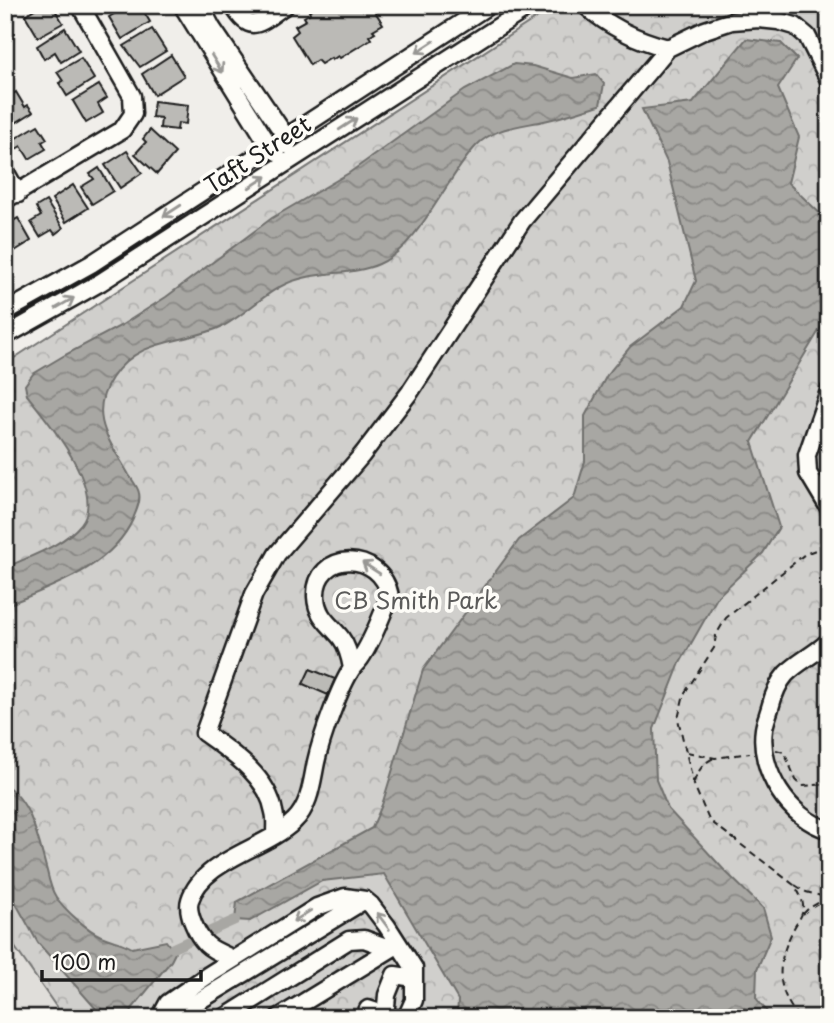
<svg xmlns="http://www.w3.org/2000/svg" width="834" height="1023" viewBox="0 0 834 1023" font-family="'Playpen Sans',sans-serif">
<defs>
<pattern id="park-crowns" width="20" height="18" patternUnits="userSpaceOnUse" patternTransform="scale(1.75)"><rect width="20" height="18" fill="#d0cfcc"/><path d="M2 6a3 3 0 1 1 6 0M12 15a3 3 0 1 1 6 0" fill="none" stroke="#b2b1af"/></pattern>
<pattern id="water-waves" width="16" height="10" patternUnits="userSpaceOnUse" patternTransform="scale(1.75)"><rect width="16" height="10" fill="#a8a7a3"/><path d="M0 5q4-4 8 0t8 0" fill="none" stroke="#888784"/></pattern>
</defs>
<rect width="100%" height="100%" fill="#f0eeea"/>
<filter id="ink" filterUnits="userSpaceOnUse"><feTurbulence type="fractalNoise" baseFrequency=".0143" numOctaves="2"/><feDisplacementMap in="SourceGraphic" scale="14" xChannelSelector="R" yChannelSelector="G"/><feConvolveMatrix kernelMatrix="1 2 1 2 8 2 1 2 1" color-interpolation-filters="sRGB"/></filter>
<g filter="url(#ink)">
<path fill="#e0deda" d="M5,933L64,1018H5Z"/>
<path fill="url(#park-crowns)" stroke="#767674" stroke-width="2" d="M556,5H829V1018H64L5,933V364Z"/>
<path fill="url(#water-waves)" stroke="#706f6d" stroke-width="2" d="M746,39L781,43L797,59L778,88L799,137L788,183L829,222V314L752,442L779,527L763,553L718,596L680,663L654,729L656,780L668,809L725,871L763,908L771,936L757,969L756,998L772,1018H457L458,1000L384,874L322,881L250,921L235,920L237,902L372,828L382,805L423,670L519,540L574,498L585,461V416L607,375L630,347L684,306L696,281L667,162L642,109L693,103Z
M514,64L533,66L573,78L596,74L604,84L600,105C582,110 563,117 544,121C521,126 494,127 476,146C446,178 419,247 379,264C354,275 323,271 296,280C269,288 249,312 225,325C186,345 140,335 112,378C87,416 110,441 129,475C132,480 138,487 139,493C141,502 136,511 133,519C111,568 52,586 5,606V568C30,556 63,546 81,524C107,491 48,421 27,395L25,385L33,374L65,355L122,325L166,297L272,218L349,173L465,90Z
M5,785C32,801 39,843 47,871C49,880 51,890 56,897C65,910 87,930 101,936C112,941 122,942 132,948L166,941L175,953L171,961L132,1009L131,1018H104L38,943L5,884Z"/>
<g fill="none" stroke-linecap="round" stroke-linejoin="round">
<path stroke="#a8a7a3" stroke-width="10" d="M173,948L235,920"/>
</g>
<path fill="#bbbab6" stroke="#1c1c1c" stroke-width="2" d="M41,5H52L63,23L38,37L25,15Z
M129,5H140L150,22L122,39L109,17Z
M317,5H381L374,10L383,24L373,30L375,32L369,36L371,39L340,58L338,56L332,60L331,58L321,64L317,60L310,65L292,36L298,31L295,26L306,20L304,17L310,13L309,11Z
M65,28L79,51L61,62L55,52L44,59L37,46Z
M152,29L166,51L140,67L124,46Z
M171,55L184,76L154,95L142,74Z
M81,58L94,79L67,96L59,83L63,81L57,72Z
M99,85L107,98L98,104L103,113L86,123L73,101Z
M16,92L25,107L28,105L33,112L9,127L5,120V99Z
M154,101L188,105L186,124L178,123L177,130L160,128L161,118L152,117Z
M38,125L47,139L42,142L46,149L29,159L21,146L16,149L11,141Z
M150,130L175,153L157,174L135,154L146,142L143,139Z
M127,151L142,173L120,188L105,165Z
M99,168L113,191L92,204L81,187L94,179L90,174Z
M73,185L88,208L66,222L52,199Z
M46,201L63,228L55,234L52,230L40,237L31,222L41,216L36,207Z
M18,218L31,241L10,254L5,246V237L12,233L7,224Z
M310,669L335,679L328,695L303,684Z"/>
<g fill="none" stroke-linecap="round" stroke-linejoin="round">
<defs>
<path id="minor" d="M182,5L270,147L277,152
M200,5L212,28L286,137L287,145
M233,5C251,38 261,21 286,5
M585,5C609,27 636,40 668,48
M5,171L18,194
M5,200L122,130L133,114L132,96L80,5
M5,312L91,264L489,5
M5,336L101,282L532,5
M829,391L807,455L808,473L829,508
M829,641C816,654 799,661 786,674C778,683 773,696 770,708C768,715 765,722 764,729C758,770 789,819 829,830
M275,834C275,827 276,819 274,812C268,776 231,752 204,733L254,594L277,554L362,455L410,392L522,221L668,48L705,30L732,21L759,19L778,21L795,26L807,36L829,80
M234,959C225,955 213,951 206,944C197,935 186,912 190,900C203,859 266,849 294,821C310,806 312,781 316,762C321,739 340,685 353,667C355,664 358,662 360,659C373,641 381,616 390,596C381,549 314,550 316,597C317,617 330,624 341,638C347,646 350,657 352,668
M160,1018L168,1003L207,976L317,907L345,897L365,900L371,905L387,926L414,968V1000L406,1018
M171,1018L365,900
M224,1018L349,940L364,939L389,948
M278,1018L394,947
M364,1018L368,1009L396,1018
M385,1018L387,995L395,975L414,978"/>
</defs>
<use href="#minor" stroke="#1c1c1c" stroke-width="21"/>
<path stroke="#1c1c1c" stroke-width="2" stroke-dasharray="7 5" stroke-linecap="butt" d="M776,750L784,752L796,780L802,786L829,784
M687,752L715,758L750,753
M694,782C697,772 704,762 714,758
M795,885L806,892L829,898
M803,914L809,908L827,898
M799,1018C775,988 776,964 793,930C797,921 804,916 803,905C802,897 798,891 794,885L709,820L694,785L678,719L684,694L714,648L716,635L726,618L805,554L829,545"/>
<use href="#minor" stroke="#fdfcf7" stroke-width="16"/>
</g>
<defs><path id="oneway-shaft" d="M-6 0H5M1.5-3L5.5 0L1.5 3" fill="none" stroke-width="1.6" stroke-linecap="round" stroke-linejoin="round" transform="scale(1.75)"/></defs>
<g stroke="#989794">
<use href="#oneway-shaft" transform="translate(425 47) rotate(147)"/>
<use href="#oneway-shaft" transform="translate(217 64) rotate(58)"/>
<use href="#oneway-shaft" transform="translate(348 124) rotate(-33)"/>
<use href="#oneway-shaft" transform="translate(258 182) rotate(-33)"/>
<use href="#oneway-shaft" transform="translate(172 211) rotate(147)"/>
<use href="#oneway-shaft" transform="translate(65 303) rotate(-30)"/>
<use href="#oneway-shaft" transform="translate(371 568) rotate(-147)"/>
<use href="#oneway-shaft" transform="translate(302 916) rotate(148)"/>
<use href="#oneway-shaft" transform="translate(383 921) rotate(-127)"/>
</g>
</g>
<g text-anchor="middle" stroke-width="7" stroke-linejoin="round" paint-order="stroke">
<g font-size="23" fill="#1c1c1c" stroke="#fdfcf7">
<text transform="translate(258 155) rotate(-33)" y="8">Taft Street</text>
</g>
<g font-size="23" fill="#5b5b5a" stroke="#fdfcf7">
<text x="416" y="609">CB Smith Park</text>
</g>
</g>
<rect width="834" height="1023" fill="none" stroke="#fdfcf7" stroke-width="28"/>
<rect x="14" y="14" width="806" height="995" fill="none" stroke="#1c1c1c" stroke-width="2.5" filter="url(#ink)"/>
<path d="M42 970v10h159v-10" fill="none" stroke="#1c1c1c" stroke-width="3.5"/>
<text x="52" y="970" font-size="21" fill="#1c1c1c" stroke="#fdfcf7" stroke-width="5" paint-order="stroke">100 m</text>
</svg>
